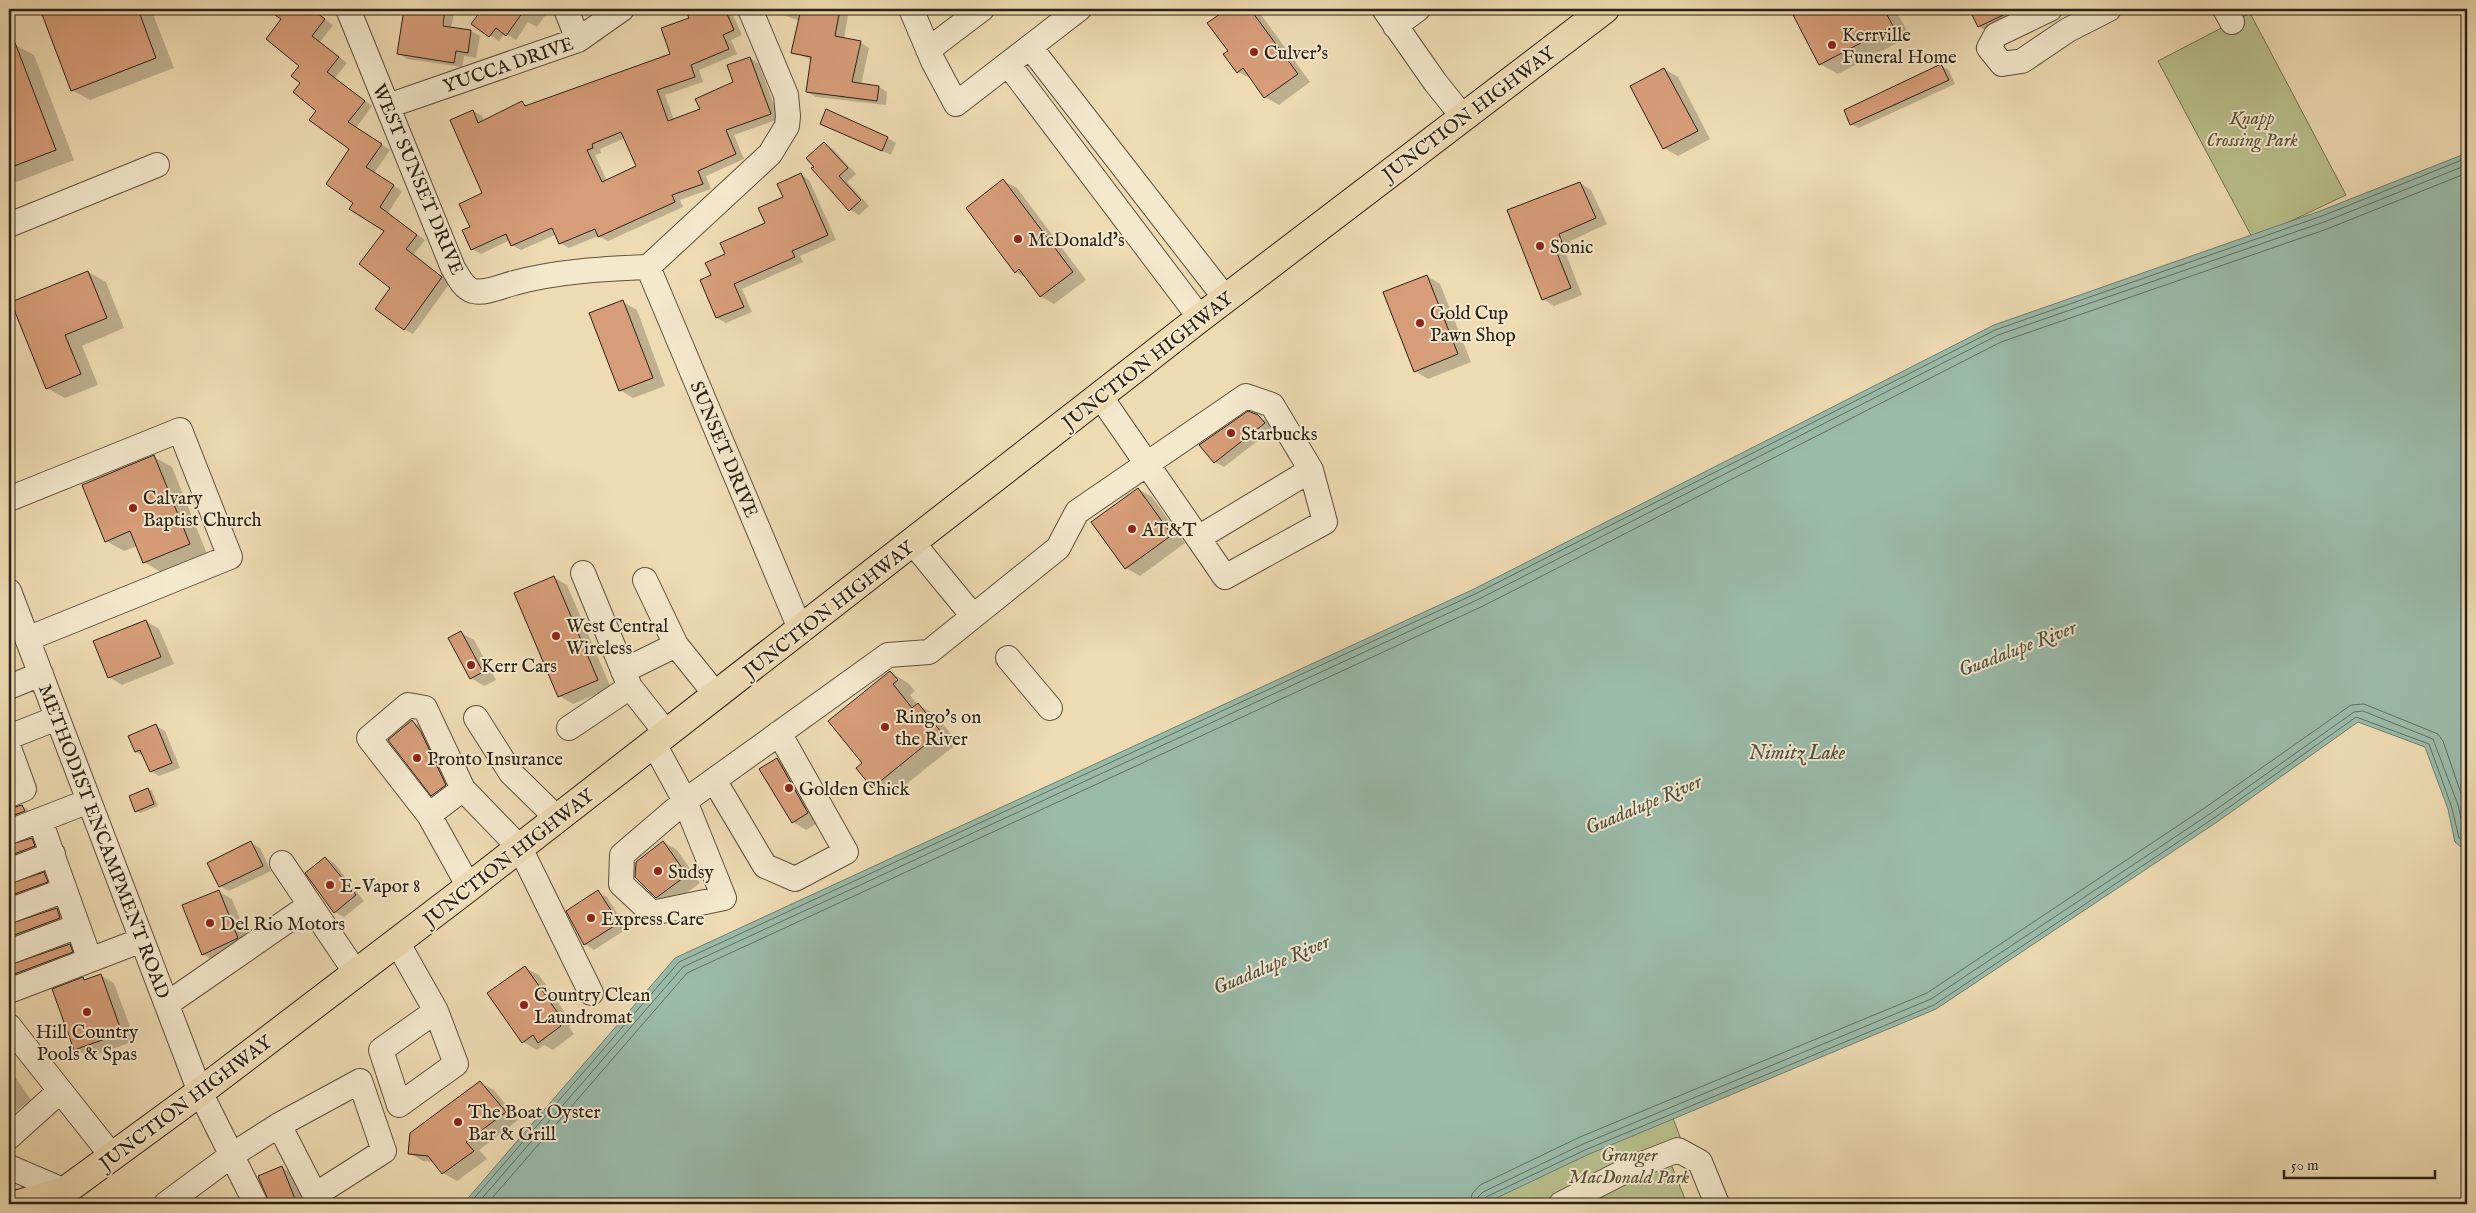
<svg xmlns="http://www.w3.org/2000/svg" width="2476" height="1213" viewBox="0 0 2476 1213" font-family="'IM FELL English',serif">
<rect width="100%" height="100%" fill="#eedbb2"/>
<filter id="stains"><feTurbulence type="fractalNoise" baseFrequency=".004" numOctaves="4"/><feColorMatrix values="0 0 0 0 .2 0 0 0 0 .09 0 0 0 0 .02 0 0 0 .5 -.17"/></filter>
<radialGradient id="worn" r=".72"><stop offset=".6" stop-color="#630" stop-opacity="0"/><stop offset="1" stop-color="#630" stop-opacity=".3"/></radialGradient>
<path fill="#b9c08c" stroke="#727051" d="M2250,13L2346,195L2253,239L2158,61Z
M1665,1097L1682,1142L1665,1149L1687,1204H1459Z"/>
<path fill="#9abbaa" stroke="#6e7d6f" d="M2467,153V705L2465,709L2467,712V852L2455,842L2448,809L2425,747L2358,722L2217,822L1936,1009L1587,1155L1484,1204H463L675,958L1474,589L1994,325L2320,211Z"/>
<path fill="#0003" fill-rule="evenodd" d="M41,9H151L174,68L90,100L72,90Z
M268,9H312L333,25L320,42L347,63L335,78L372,106L356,128L390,150L374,173L402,191L388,213L425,240L414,254L450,283L413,334L404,329L391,288L386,230L354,202L351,149L318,111L302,83L301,65L283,18Z
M405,9H444L440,32H443L446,9H455L451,28L471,31L480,36L476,58L464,56L462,67L407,59L398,53Z
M483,9H550L537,27L528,22L516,40L505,33L499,41L473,24Z
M686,9H730L742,35L731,40L737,54L699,70L703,82L665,95L674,120L702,110L735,83L750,58L759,64L779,119L734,135L744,159L706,176L711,189L680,200L683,207L608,241L598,236L569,248L560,243L557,234L521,250L512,245L510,240L481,254L472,249L471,228L484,194L473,111L482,116L484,121L522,103L528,106L671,54L691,18ZM625,138L638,167L607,181L595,155L601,153L600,149Z
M783,9H849L844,39L860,42L869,48L861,85L879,87L887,92L886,105L816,97L807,92L812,60L793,52L800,21L783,15Z
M1230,9H1257L1310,82L1279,105L1265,97L1252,79L1238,72L1229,51L1209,24Z
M1791,9H1895L1910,36L1838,74L1820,64Z
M1970,9H2028L1993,34L1979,27Z
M9,27L15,45L34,55L74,160L9,185Z
M1941,66L1949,70L1955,84L1859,128L1851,124Z
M1664,69L1678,77L1710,139L1678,156L1664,148Z
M830,128L888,138L896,143L891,155Z
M824,144L833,149L856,174L847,182L869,206L859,215L850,210Z
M800,174L809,180L836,240L800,256L803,262L742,289L752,312L726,323L717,318L712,276L727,255L767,224Z
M1003,181L1017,188L1086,280L1054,304L1040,296L1027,278L1015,272Z
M1580,183L1591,190L1607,224L1570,241L1574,251L1566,254L1582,295L1554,306L1543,299L1508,210Z
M88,272L106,282L124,328L82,346L98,385L65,398L47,388L12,303Z
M1427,276L1440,284L1471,362L1428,379L1415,371Z
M623,302L637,310L665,386L633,398L620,390Z
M1258,416L1267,421L1273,429L1224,467L1215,462Z
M154,457L172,467L207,554L162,573L144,562L137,546L124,551L106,541Z
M1138,489L1152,497L1185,543L1140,576L1126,568L1093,523Z
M553,577L567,585L611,688L573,704L559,696Z
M146,621L159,629L174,664L122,685L109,677Z
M461,633L474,640L496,680L484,686L471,678Z
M890,672L908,683L915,691L910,695L917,704L936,715L958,743L890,797L872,787L864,763Z
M412,721L425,729L459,793L446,803L432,795Z
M156,726L165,731L180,768L159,776L151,771L145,757L136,752Z
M777,760L791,767L821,821L806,830L793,822Z
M148,789L152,791L158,806L140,813L136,811Z
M9,791L11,796L10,810L22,806L35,814L9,838Z
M32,839L45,847L9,877V840L10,846Z
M663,842L677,850L700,883L670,905L657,897Z
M251,843L260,848L271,871L229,891L220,886Z
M325,858L334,863L364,901L344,917L335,912Z
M44,874L57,881L9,916V879L10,885Z
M219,892L232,899L251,946L216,962L203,954Z
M598,892L607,897L627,929L594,950L585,944L568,911Z
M57,909L70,917L9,957V917L10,925Z
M70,945L83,953L9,995V958L10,966Z
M525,968L539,975L573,1024L569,1027L574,1034L553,1050L544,1045L537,1050L523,1042Z
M100,975L114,983L135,1041L89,1057L75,1049L83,979L86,980Z
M9,1068L31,1100L9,1116Z
M480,1083L494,1090L518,1120L479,1150L487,1159L457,1181L443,1173L434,1162L423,1161L409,1153Z
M282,1168L296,1176L306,1204H272L269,1197Z"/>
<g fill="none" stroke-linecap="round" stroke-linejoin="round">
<path stroke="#626e60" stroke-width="1" d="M469,1204L679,962L1477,593L1995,330L2322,216L2467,158
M477,1204L683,967L1479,599L1998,335L2324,222L2467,165
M487,1204L687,973L1483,606L2001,342L2327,229L2467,173
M1470,1204L1472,1194L1480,1185L1580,1137L1927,993L2206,807L2351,705L2364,704L2438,734L2443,741L2467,811
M1477,1204L1478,1197L1483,1192L1583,1144L1931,999L2211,813L2354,712L2363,711L2433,739L2458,805L2465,835L2467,837
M1483,1204L1486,1197L1585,1150L1934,1005L2214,818L2356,717L2429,744L2452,808L2459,838L2467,845"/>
</g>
<path fill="#d69d78" stroke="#2b2116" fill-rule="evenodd" d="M40,9H138L156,58L71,91Z
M266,9H312L325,19L312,36L339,57L327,72L365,101L348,122L382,144L366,167L394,185L380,207L417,235L406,249L442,277L404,330L375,309L390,288L359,264L384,231L349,209L353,203L326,184L349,149L309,120L316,111L293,92L300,83L291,76L299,66L266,39L281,19Z
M404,9H445L443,26L471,30L468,53L456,51L454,63L397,54Z
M482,9H525L506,36L496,28L489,37L471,24Z
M685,9H725L734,30L723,35L729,49L691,65L695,77L657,90L668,121L700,109L695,99L733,82L727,65L750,57L771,114L726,130L736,154L698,171L703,184L672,195L675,202L598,237L595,229L559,244L552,228L511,246L506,234L471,250L462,230L470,227L459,204L482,193L450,120L473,110L478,123L522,101L525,106L670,54L661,28L689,18ZM621,132L636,166L602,182L587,150L593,148L592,144Z
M801,9H840L835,36L861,41L852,82L879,86L877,101L806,92L811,57L791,53Z
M1227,9H1250L1298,74L1264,98L1243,68L1237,73L1223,54L1228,51L1207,23Z
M1790,9H1884L1893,26L1819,65Z
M1969,9H2016L1978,27Z
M9,27L56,150L9,168Z
M1941,64L1949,80L1850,125L1844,110Z
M1664,68L1698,131L1663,149L1630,86Z
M826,109L888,137L882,151L820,124Z
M824,142L848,168L839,176L861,200L849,211L811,168L814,167L806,158Z
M801,173L828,235L792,251L795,257L734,284L744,307L716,318L700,280L711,275L705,263L725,254L720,243L765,223L758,208L783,197L777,184Z
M1003,179L1073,272L1040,297L1019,269L1015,273L966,208Z
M1580,182L1596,218L1559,234L1563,245L1555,248L1571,288L1542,300L1507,210Z
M88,271L107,318L65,335L81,374L46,389L11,302Z
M1427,275L1458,354L1414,372L1383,292Z
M623,300L653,378L619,391L589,313Z
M1248,411L1258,415L1265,423L1214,463L1199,445Z
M154,455L190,544L143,563L130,531L105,542L82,485Z
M1138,488L1172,535L1125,569L1091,522Z
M554,576L598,680L558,697L514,593Z
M146,620L161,657L108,678L93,641Z
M461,631L483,672L470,679L448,638Z
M890,671L898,680L893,684L912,708L918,703L941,732L872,788L856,768L862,763L828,721Z
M412,720L421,732L446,785L431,796L388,740Z
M156,724L172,763L150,772L140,750L135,752L128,736Z
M777,758L808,813L792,823L759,769Z
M148,788L154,804L135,812L129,796Z
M22,805L25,811L9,817V809Z
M32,838L35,846L9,856V845Z
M251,841L263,866L219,887L207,863Z
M663,841L687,875L656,898L635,877L636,862Z
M325,857L356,895L334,913L305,873Z
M44,872L48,882L9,896V884Z
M219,890L238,938L202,955L182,905Z
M598,890L619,923L584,945L566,911Z
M57,908L60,918L9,937V924Z
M70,944L73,952L9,976V965Z
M525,966L560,1016L556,1019L561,1026L538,1043L533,1035L522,1043L487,993Z
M101,974L122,1033L74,1050L52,989L83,977L84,980Z
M480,1081L506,1112L466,1142L474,1151L442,1174L428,1156L408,1154L410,1133Z
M282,1166L297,1204H270L260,1181L258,1176Z"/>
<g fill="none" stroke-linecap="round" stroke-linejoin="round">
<defs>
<path id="minor" d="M348,9L453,268C458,276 463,288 473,291C485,294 502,286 514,283C557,271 604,269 648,267
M566,9L578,40
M911,9L933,61L956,104L1079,9
M1384,9L1435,82L1463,117
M2050,9L1996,35L1989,48L2002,64L2022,61L2068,30L2109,9
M2225,9L2232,22
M1395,26L1418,9
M1030,47L1226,299
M928,50L982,9
M1008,64L1200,318
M388,106L578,40L622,9
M9,225L157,165
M648,267L801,631
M648,267L770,154L787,126L788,116L786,95L750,9
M9,499L180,430L230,557L27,639
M1198,538L1311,470
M913,543L973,616
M583,573L630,687L667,734
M9,591L200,1092L256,1204
M676,645L717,696
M1008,658L1050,708
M623,671L676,645L645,580
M9,687L41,674
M476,718L511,773L558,819
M569,728L630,687
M9,737L57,718
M654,744L685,801L724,898L652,913L621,884L622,855L685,801L888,655L929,652L1058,548L1077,512L1246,396L1272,405L1311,470L1325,522L1225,577L1100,396
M9,748L24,789L9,795
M714,780L765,866L795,879L846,852L779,733
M429,815L463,789
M40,820L90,960
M9,832L89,801
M282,863L356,973
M9,871L53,854
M469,887L429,815L369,738L408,705L425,708L463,789L520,848L591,993
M9,911L65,890
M397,942L436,1011L456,1064L399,1105L381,1050L436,1011
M9,952L78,926
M9,991L142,940
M167,1004L310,905
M9,1026L112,1156
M9,1137L60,1091
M9,1167L65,1191
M166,1204L232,1155L279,1125L360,1081L384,1151L315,1195L279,1125
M1561,1204L1629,1169L1678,1150L1700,1162L1717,1204"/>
<path id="major" d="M19,1204L64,1191
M47,1204L200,1092L469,887L1200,318L1605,9"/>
</defs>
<use href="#minor" stroke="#5c503d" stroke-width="26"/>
<use href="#major" stroke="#2b2116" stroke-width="30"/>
<use href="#minor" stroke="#f4e8cd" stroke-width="24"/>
<use href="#major" stroke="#eedbb2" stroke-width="28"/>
</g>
<g fill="#8f2418" stroke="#f4e8cd" stroke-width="2">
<circle cx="1832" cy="45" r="5"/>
<circle cx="1254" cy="52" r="5"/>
<circle cx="1018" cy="239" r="5"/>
<circle cx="1540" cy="246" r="5"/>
<circle cx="1420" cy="323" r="5"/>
<circle cx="1231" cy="433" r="5"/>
<circle cx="133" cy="508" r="5"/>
<circle cx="1132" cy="529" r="5"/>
<circle cx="556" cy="636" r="5"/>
<circle cx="471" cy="665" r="5"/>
<circle cx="885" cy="727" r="5"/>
<circle cx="417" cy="758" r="5"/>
<circle cx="789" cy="788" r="5"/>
<circle cx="658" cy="871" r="5"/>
<circle cx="330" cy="885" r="5"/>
<circle cx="591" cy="918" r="5"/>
<circle cx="210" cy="923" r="5"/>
<circle cx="524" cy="1005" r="5"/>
<circle cx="87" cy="1012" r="5"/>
<circle cx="458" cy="1122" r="5"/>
</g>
<g text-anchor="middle" stroke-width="4" stroke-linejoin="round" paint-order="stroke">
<g font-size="19" fill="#2b2116" stroke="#f4e8cd" text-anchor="start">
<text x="1842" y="41">Kerrville<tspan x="1842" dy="22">Funeral Home</tspan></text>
<text x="1264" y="59">Culver's</text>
<text x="1028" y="246">McDonald's</text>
<text x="1550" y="253">Sonic</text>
<text x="1430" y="319">Gold Cup<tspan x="1430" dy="22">Pawn Shop</tspan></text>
<text x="1241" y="440">Starbucks</text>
<text x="143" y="504">Calvary<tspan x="143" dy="22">Baptist Church</tspan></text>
<text x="1142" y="536">AT&amp;T</text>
<text x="566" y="632">West Central<tspan x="566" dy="22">Wireless</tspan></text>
<text x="481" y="672">Kerr Cars</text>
<text x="895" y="723">Ringo's on<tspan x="895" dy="22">the River</tspan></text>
<text x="427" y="765">Pronto Insurance</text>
<text x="799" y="795">Golden Chick</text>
<text x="668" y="878">Sudsy</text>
<text x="340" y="892">E-Vapor 8</text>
<text x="601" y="925">Express Care</text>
<text x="220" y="930">Del Rio Motors</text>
<text x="534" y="1001">Country Clean<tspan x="534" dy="22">Laundromat</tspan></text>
<text x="87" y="1038" text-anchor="middle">Hill Country<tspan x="87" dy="22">Pools &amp; Spas</tspan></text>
<text x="468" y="1118">The Boat Oyster<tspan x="468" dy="22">Bar &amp; Grill</tspan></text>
</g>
<g font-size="19" fill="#2b2116" stroke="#f4e8cd">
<text transform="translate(508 64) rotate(-19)" y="7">YUCCA DRIVE</text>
<text transform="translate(1468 113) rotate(-37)" y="7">JUNCTION HIGHWAY</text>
<text transform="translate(419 179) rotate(67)" y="7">WEST SUNSET DRIVE</text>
<text transform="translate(1147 360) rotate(-38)" y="7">JUNCTION HIGHWAY</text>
<text transform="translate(725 449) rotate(67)" y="7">SUNSET DRIVE</text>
<text transform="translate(828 609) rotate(-38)" y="7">JUNCTION HIGHWAY</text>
<text transform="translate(105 841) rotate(69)" y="7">METHODIST ENCAMPMENT ROAD</text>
<text transform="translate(508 857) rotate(-38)" y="7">JUNCTION HIGHWAY</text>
<text transform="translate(185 1102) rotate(-37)" y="7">JUNCTION HIGHWAY</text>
</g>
<g font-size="19" font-style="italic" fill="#565139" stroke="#f4e8cd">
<text x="2252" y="124">Knapp<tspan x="2252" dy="22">Crossing Park</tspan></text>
<text x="1629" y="1161">Granger<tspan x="1629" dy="22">MacDonald Park</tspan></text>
</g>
<g font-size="20" font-style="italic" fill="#4c4f42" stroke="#f4e8cd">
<text transform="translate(2017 648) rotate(-21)" y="7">Guadalupe River</text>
<text x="1797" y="759">Nimitz Lake</text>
<text transform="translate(1643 804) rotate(-23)" y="7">Guadalupe River</text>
<text transform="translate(1271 964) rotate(-23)" y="7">Guadalupe River</text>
</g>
</g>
<rect width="2476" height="1213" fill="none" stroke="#eedbb2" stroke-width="30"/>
<rect x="10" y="10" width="2456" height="1193" fill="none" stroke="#2b2116" stroke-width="2.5"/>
<rect x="15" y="15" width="2446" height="1183" fill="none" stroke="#2b2116"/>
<path d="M2284 1170v8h151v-8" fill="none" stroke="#2b2116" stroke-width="2.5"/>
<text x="2291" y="1170" font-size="15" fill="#2b2116" stroke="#f4e8cd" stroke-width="4" paint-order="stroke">50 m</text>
<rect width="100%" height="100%" filter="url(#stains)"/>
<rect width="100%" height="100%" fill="url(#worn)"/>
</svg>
